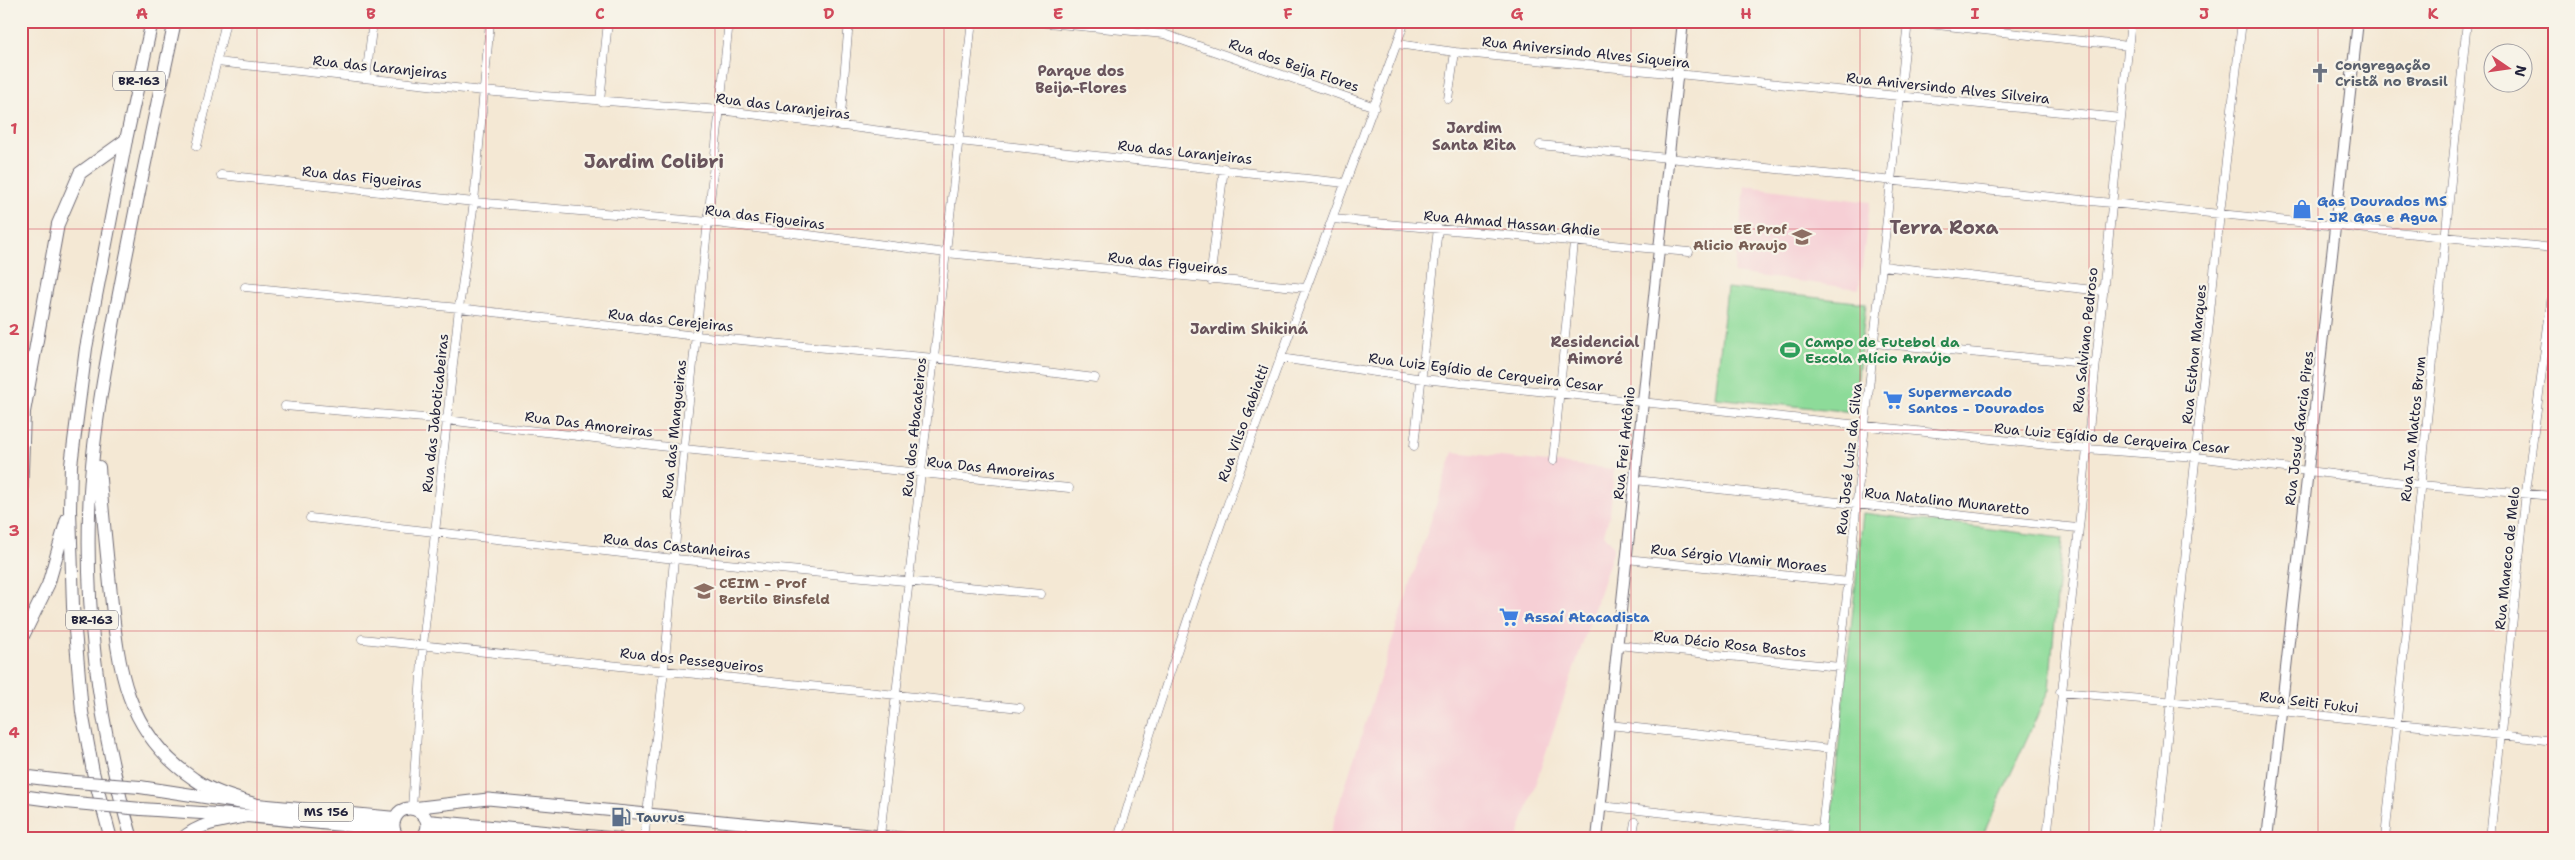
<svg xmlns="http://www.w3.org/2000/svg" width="2575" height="860" viewBox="0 0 2575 860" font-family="'Shantell Sans',sans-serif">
<rect width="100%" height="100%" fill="#f7f3e8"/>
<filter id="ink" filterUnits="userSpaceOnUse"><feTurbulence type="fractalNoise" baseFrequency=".02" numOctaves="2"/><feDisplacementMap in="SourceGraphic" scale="10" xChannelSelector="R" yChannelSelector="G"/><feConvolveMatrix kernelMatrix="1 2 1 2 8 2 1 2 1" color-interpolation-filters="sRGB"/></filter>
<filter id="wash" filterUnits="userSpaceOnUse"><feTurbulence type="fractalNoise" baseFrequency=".0096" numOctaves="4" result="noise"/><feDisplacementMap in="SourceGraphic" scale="20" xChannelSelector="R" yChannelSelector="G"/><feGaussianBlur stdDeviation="1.12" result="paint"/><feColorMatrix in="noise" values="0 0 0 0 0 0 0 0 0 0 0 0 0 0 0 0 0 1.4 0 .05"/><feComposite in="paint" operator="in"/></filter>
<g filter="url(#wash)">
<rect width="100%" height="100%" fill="#f4e8d4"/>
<path fill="#f6cfd5" d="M1745,186L1870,202L1859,289L1734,273Z
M1453,452L1614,469L1610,514L1604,534L1613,545V552L1517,839H1328Z"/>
<path fill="#8ddb99" stroke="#587e6a" d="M1727,288L1866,303L1854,412L1715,398Z
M1863,513L2062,538L2049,690L1981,839H1829Z"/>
</g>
<g filter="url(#ink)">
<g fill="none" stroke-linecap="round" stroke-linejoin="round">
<defs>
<path id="minor" d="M1027,21L1164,34L1375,107
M1901,21L2128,46
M1397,44L1455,52L2121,118
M217,62L483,91L719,110L959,141L1345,183
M366,78L373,21
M1448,99L1455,52
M600,101L608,21
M840,126L849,21
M1540,145L2554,248
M197,146L226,21
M221,175L474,202L709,222L946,253L1306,288
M1333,219L1689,252
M1882,266L2102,291
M1210,280L1224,168
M245,287L459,308L696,336L934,358L1095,378
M1874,343L2095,364
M1280,358L1423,379L2086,449L2196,457L2420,485L2554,496
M285,406L447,420L684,449L1069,488
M1414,446L1438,228
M1553,461L1574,242
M1635,480L2077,528
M310,518L675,559L1041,594
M1626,559L1849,582
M362,639L1020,708
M1617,645L1840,667
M2060,692L2281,711L2554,741
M1609,725L1831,749
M1601,806L1822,830
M412,808L423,645L459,308L474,202L490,21
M880,836L972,21
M1597,837L1608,839
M644,839L664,670L684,449L729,21
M1118,839C1200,561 1306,293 1405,21
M1632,839L1635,822
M1821,839L1908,21
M2047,839L2131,21
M2157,839L2220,213L2242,21
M2385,839L2467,21
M2490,839L2526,492L2554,280"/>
<path id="tertiary" d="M1597,839L1683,21
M2267,839L2358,21"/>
<path id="secondary" d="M412,808L488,799L912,839"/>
<path id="primary" d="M21,499L24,412L58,224L80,173L126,140
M21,776L63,781
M140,787L257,805L395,818
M21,796L65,802
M141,809L247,816L394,830
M427,821L619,839
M426,832L496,839
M400,839C395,834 392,828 394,821C402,794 443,816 421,839"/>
<path id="trunk" d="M99,467C102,507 106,546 110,585C118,663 122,730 194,779C212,792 235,798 257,805
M21,640L48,585L67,519
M111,839L93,772L82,712L73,607L70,510L71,465L86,348L126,140L152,21
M132,839C100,733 86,624 89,514C91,438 107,357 121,283C138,195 156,108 175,21
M182,839C199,823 225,820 247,816"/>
</defs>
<use href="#minor" stroke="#6c6771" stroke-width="9"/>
<use href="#tertiary" stroke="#6c6771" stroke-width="12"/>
<use href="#secondary" stroke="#6c6771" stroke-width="13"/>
<use href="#primary" stroke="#6c6771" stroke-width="14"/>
<use href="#trunk" stroke="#6c6771" stroke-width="14"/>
<use href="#minor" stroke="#fff" stroke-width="8"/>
<use href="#tertiary" stroke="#fff" stroke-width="10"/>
<use href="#secondary" stroke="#fff" stroke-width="11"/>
<use href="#primary" stroke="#fff" stroke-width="12"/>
<use href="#trunk" stroke="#fff" stroke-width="12"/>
<defs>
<path id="primary-bridge" d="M63,781L140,787
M65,802L141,809"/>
</defs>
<use href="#primary-bridge" stroke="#6c6771" stroke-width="14" stroke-linecap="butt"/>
<use href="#primary-bridge" stroke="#fff" stroke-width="12"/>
</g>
</g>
<path fill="none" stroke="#d1495b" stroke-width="1" stroke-opacity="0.55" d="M257,21V839M486,21V839M715,21V839M944,21V839M1173,21V839M1402,21V839M1631,21V839M1860,21V839M2089,21V839M2318,21V839M21,229H2554M21,430H2554M21,631H2554"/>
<defs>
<symbol id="church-bare" viewBox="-9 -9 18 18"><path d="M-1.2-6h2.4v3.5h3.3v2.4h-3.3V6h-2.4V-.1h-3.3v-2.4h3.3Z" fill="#6b7280" stroke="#f7f3e8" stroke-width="2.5" paint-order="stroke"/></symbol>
<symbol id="shop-bare" viewBox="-9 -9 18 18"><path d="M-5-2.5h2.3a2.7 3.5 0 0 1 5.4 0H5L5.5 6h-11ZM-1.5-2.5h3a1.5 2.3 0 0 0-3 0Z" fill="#3f7fe0" stroke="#f7f3e8" stroke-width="2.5" paint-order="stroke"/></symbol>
<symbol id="school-bare" viewBox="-9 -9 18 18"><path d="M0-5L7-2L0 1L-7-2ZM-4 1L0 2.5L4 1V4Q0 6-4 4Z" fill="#8d6e63" stroke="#f7f3e8" stroke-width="2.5" paint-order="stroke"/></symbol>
<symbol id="stadium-bare" viewBox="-9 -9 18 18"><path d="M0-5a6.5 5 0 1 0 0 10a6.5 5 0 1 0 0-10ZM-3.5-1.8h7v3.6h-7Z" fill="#2e9e5b" stroke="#f7f3e8" stroke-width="2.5" paint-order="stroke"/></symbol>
<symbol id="supermarket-bare" viewBox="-9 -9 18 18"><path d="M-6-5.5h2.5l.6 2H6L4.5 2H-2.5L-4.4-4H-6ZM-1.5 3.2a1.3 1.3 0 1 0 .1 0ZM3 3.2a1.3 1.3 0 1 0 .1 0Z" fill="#3f7fe0" stroke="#f7f3e8" stroke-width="2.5" paint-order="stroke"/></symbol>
<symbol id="fuel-bare" viewBox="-9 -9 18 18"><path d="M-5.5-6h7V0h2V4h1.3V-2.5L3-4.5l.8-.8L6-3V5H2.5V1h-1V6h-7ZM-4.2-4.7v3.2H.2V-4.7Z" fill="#5c6f8a" stroke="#f7f3e8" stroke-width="2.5" paint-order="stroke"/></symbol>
</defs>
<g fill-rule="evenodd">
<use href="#church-bare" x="2306" y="59" width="28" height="28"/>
<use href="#shop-bare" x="2288" y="195" width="28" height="28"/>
<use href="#school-bare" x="1788" y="223" width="28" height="28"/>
<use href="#stadium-bare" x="1776" y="336" width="28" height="28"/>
<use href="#supermarket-bare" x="1879" y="386" width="28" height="28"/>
<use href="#school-bare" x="690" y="577" width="28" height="28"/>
<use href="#supermarket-bare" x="1495" y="603" width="28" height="28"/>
<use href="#fuel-bare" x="607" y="803" width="28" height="28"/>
</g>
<g text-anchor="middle" stroke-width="4.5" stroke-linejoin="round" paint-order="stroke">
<g fill="#f7f3e8" stroke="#62616f" stroke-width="1">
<rect x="113" y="71.5" width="52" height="19" rx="4"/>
<rect x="66" y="610.5" width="52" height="19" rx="4"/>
<rect x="298.5" y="802.5" width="55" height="19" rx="4"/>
</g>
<g font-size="12" font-weight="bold" fill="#22223b">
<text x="139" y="85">BR-163</text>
<text x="92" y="624">BR-163</text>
<text x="326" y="816">MS 156</text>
</g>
<g font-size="14" fill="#22223b" stroke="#f7f3e8">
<text transform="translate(1586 52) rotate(6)" y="5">Rua Aniversindo Alves Siqueira</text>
<text transform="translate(1294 65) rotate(19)" y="5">Rua dos Beija Flores</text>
<text transform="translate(380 67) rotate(6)" y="5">Rua das Laranjeiras</text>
<text transform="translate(1948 88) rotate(6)" y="5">Rua Aniversindo Alves Silveira</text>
<text transform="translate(783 106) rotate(7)" y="5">Rua das Laranjeiras</text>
<text transform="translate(1185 152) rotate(6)" y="5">Rua das Laranjeiras</text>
<text transform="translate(362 177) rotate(6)" y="5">Rua das Figueiras</text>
<text transform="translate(765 217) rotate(7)" y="5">Rua das Figueiras</text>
<text transform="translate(1512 223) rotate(5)" y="5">Rua Ahmad Hassan Ghdie</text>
<text transform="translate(1168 263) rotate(6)" y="5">Rua das Figueiras</text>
<text transform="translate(671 320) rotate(6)" y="5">Rua das Cerejeiras</text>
<text transform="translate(2085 340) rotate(-84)" y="5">Rua Salviano Pedroso</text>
<text transform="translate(2194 354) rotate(-84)" y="5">Rua Esthon Marques</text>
<text transform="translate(1486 372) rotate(7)" y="5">Rua Luiz Egídio de Cerqueira Cesar</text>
<text transform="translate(435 413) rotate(-84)" y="5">Rua das Jaboticabeiras</text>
<text transform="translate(1243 423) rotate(-70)" y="5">Rua Vilso Gabiatti</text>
<text transform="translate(589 424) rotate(7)" y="5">Rua Das Amoreiras</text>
<text transform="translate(914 427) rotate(-84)" y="5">Rua dos Abacateiros</text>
<text transform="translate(2299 428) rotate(-83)" y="5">Rua Josué Garcia Pires</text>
<text transform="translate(674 429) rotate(-84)" y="5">Rua das Mangueiras</text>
<text transform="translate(2413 429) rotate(-84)" y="5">Rua Iva Mattos Brum</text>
<text transform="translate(2112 438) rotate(5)" y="5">Rua Luiz Egídio de Cerqueira Cesar</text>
<text transform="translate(1624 443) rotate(-84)" y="5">Rua Frei Antônio</text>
<text transform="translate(1849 459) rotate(-84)" y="5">Rua José Luiz da Silva</text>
<text transform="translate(991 468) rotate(6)" y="5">Rua Das Amoreiras</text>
<text transform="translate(1947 501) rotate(6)" y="5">Rua Natalino Munaretto</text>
<text transform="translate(677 546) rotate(6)" y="5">Rua das Castanheiras</text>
<text transform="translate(1739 558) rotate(6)" y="5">Rua Sérgio Vlamir Moraes</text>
<text transform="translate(2507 558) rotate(-84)" y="5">Rua Maneco de Melo</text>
<text transform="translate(1730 644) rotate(6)" y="5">Rua Décio Rosa Bastos</text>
<text transform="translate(692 660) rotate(6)" y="5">Rua dos Pessegueiros</text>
<text transform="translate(2309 702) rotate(7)" y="5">Rua Seiti Fukui</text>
</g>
<g font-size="14" font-weight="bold" fill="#5b616d" stroke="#f7f3e8" text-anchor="start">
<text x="2335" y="70">Congregação<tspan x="2335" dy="16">Cristã no Brasil</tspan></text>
</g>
<g font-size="14" font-weight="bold" fill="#366cbe" stroke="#f7f3e8" text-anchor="start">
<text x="2317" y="206">Gas Dourados MS<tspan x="2317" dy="16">- JR Gas e Agua</tspan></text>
<text x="1908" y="397">Supermercado<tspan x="1908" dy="16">Santos - Dourados</tspan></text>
<text x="1524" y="622">Assaí Atacadista</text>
</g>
<g font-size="14" font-weight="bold" fill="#785e54" stroke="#f7f3e8" text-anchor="end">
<text x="1787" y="234">EE Prof<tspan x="1787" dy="16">Alicio Araujo</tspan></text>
<text x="719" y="588" text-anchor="start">CEIM - Prof<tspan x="719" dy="16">Bertilo Binsfeld</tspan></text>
</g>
<g font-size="14" font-weight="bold" fill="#27864d" stroke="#f7f3e8" text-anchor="start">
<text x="1805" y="347">Campo de Futebol da<tspan x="1805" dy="16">Escola Alício Araújo</tspan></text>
</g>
<g font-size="14" font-weight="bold" fill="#4e5e75" stroke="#f7f3e8" text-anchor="start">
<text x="636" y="822">Taurus</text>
</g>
<g font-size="15" font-weight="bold" fill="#69545c" stroke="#f7f3e8">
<text x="1081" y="76">Parque dos<tspan x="1081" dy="17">Beija-Flores</tspan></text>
<text x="1474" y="133">Jardim<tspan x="1474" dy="17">Santa Rita</tspan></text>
<text x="1249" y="334">Jardim Shikiná</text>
<text x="1595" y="347">Residencial<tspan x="1595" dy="17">Aimoré</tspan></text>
</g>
<g font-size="19" font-weight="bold" fill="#69545c" stroke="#f7f3e8">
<text x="654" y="168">Jardim Colibri</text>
<text x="1944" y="234">Terra Roxa</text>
</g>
</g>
<rect width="2575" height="860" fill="none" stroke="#f7f3e8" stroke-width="55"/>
<g transform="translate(2508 68) rotate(103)"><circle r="24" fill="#f7f3e8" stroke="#a29fa3"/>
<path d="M0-4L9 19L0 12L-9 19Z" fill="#d1495b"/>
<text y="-8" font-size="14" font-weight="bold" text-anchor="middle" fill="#22223b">N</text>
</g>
<rect x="28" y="28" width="2520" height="804" fill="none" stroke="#d1495b" stroke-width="2"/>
<g font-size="16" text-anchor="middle" font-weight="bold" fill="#d1495b">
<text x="142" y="19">A</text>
<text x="371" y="19">B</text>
<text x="600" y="19">C</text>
<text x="829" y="19">D</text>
<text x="1058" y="19">E</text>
<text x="1288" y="19">F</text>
<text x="1517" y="19">G</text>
<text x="1746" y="19">H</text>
<text x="1975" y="19">I</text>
<text x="2204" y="19">J</text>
<text x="2433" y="19">K</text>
<text x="14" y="134">1</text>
<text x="14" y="335">2</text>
<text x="14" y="536">3</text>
<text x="14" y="738">4</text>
</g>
</svg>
